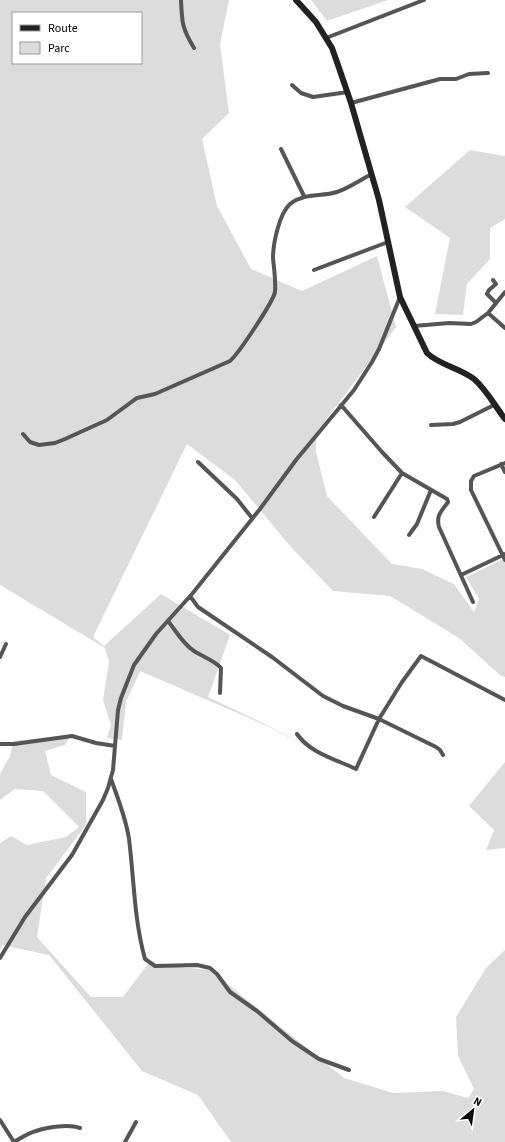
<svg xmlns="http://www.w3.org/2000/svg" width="505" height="1142" viewBox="0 0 505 1142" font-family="'Source Sans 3',sans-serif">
<rect width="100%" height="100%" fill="#fff"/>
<path fill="#dcdcdc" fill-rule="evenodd" d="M0,0H229L220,44L229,113L202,139L217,206L251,269L302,291L377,256L396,327L316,433V452L327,496L392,564L422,569L454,584L474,612L479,599L466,577L505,558V677L500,675L459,638L390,596L333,591L290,546L235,480L187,444L93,637L104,646L161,594L230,635L208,697L261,722L339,763L265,725L140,671L126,702L122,740L107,738L111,725L103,700L109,662L105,648L0,585ZM13,13H141V63H13Z
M311,0H388L327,21Z
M470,150L504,156L505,155V219L490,228V259L467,284L463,315L435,314L450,238L405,207Z
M71,735L65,745L45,751L51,775L86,792V825L46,878L37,937L91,997H123L148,964L210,970L344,1078L393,1093L443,1091L468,1098L474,1089L458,1056L456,1017L486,968L505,950V1142H231L198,1095L142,1071L49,955L2,945L0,950V843L11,836L27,845L66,837L79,827L43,791L15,789L0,800V774L10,756L13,741Z
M505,762V848L486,850L494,830L469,806Z"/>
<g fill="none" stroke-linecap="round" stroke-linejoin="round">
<path stroke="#555" stroke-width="4" d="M181,0C182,23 182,28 194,48
M326,38L424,0
M292,85L301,93L313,97L348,92
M351,103L440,79H456L469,74L488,73
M281,149L304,196
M314,270L388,242
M493,280L496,284L489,290L487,294L496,303
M488,313L505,328
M414,326L449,323L471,324L476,322L488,313L505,292
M341,405L382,452L402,473L447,499L448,502C441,512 436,515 439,527L473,602
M431,425L453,424L460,422L494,405
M23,434L30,442L39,445L55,443L65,439L107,420L130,403L137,398L155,394L230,361C239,353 273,302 275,292C276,281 274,269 273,258C273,244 279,214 290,204C303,193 321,197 337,192C349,188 360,180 372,174
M198,462L237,499L252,518
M505,463L474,476L471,481V490L505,560
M501,464L505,472
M374,517L402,473
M409,535L417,524L431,490
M461,575L505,554
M190,596L198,607L272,657L323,696L343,706L379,719L436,747L440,750L443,755
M168,621C176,631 183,644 194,651C203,657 214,660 221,668L220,693
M0,657L6,644
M297,734C310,753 335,759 356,769L379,719L402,682L421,656L505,700
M0,744H14L72,736L96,743L115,746
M111,779C118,799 126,818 129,839C134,878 134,920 145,959L155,966L197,965L210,968L217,974L230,992L257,1011L292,1041L319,1059L349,1070
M0,958L25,917L72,855L103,800L108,788L113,770L118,710L121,698L134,665L156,634L192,594L260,509L296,460L354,390L372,362L379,349L400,297
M0,1120L14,1142
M14,1142C21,1138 28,1133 36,1131C47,1127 69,1124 80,1128
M125,1142L136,1122"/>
<path stroke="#222" stroke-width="6" d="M296,0L316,22L332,48L338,65L351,103L379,200L400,297L427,353C439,365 460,368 474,379C486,389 495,406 505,419"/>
</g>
<rect x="12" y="12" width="130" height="52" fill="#ffffff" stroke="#999999"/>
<rect x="20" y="25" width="20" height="6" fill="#222222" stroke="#999999"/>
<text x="48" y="32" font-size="12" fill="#000000">Route</text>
<rect x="20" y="42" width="20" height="12" fill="#dcdcdc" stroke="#999999"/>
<text x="48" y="52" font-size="12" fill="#000000">Parc</text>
<g transform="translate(473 1110) rotate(29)" stroke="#ffffff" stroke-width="3" paint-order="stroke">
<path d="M0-3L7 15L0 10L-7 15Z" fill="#000000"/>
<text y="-6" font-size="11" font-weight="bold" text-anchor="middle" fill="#000000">N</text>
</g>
</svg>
